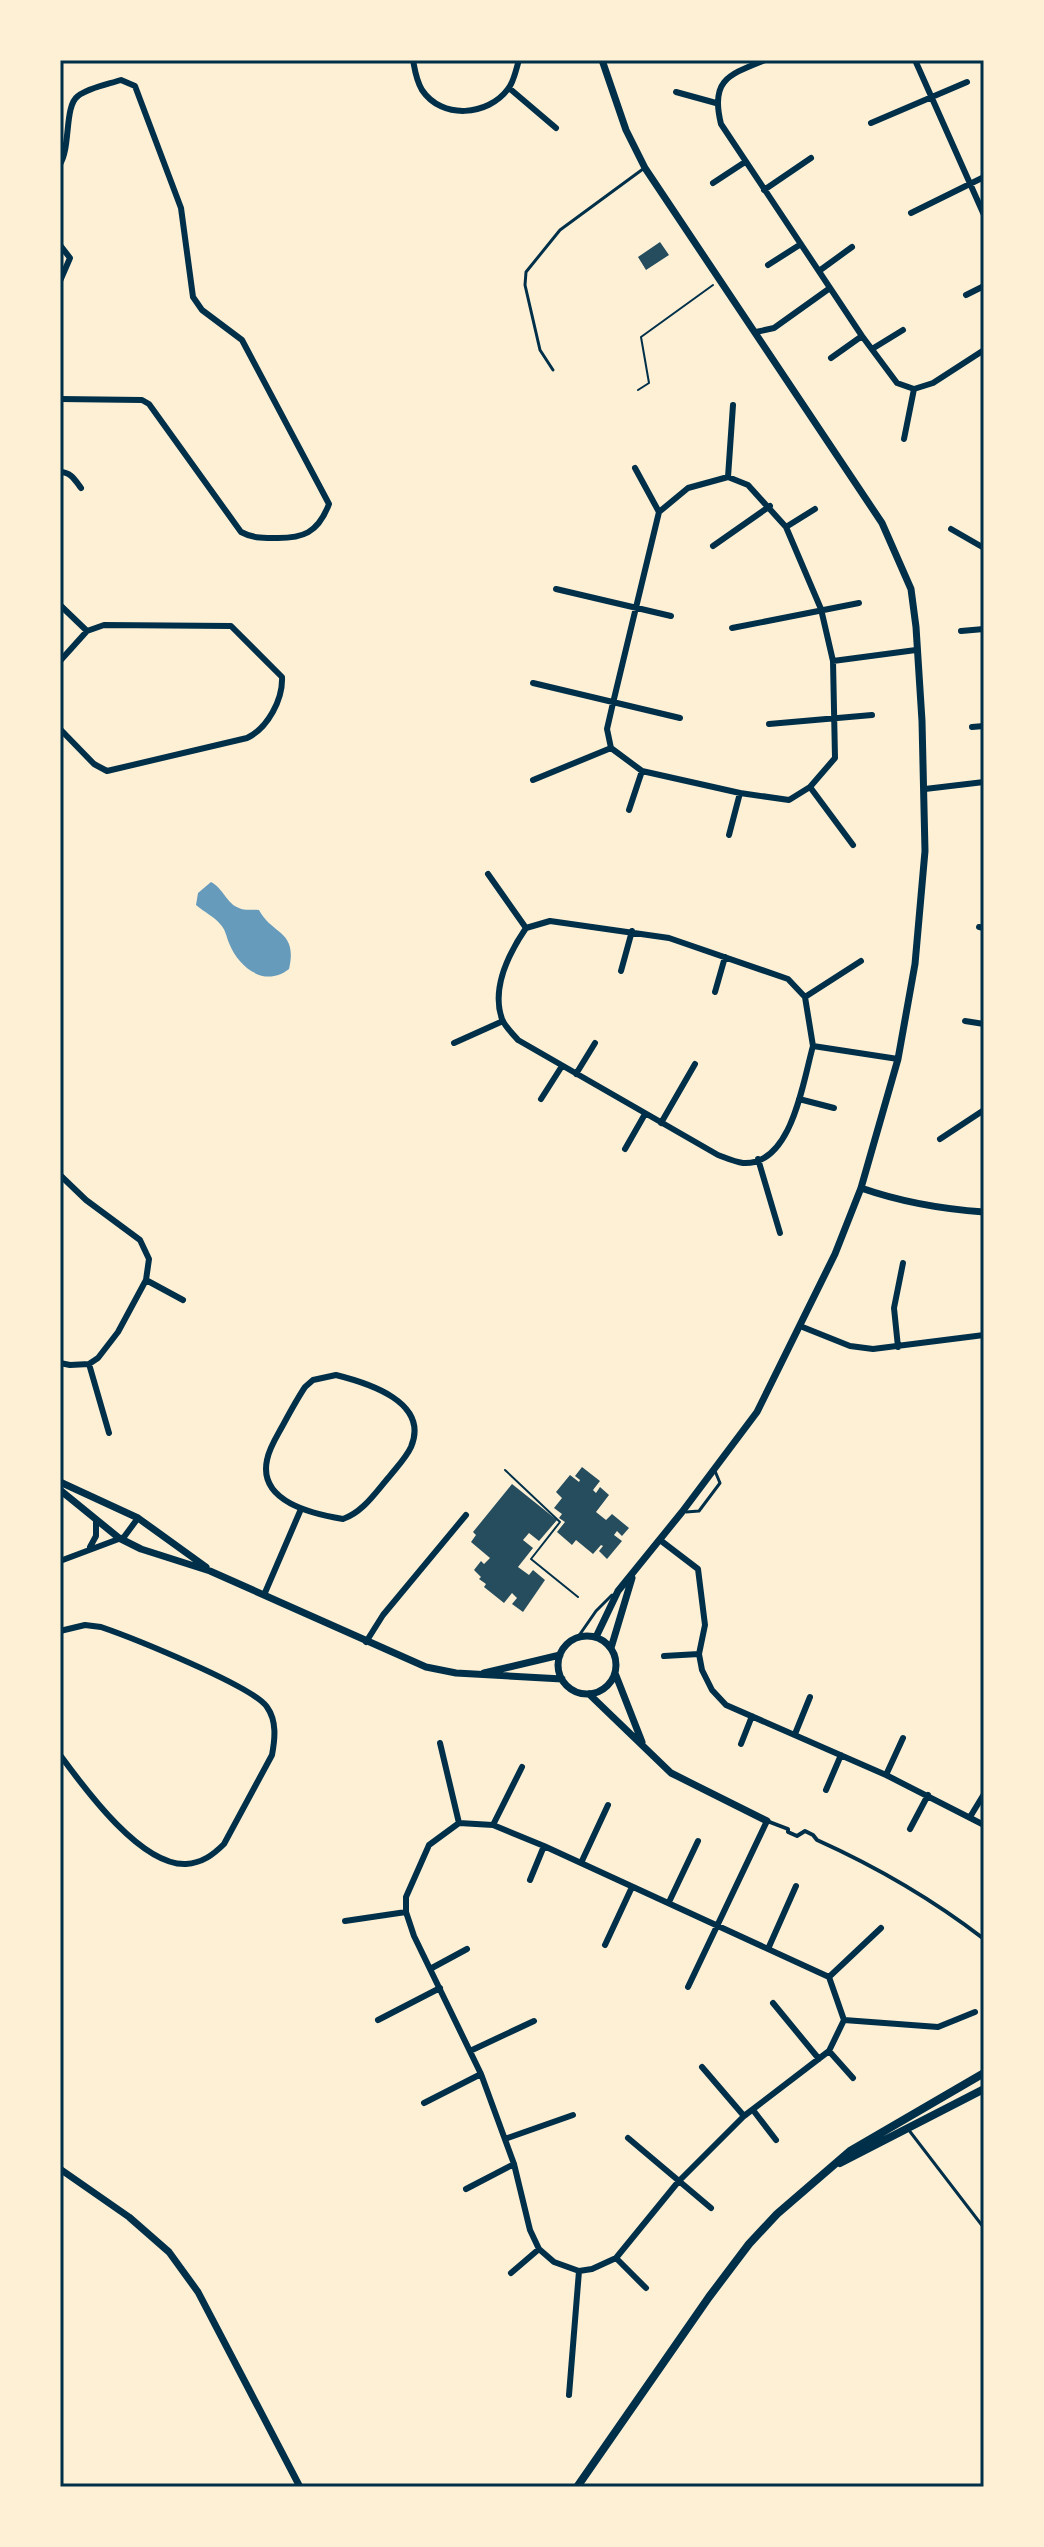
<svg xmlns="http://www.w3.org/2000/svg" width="1044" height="2547" viewBox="0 0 1044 2547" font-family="'Source Sans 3',sans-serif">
<rect width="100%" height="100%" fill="#fdf0d5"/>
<path fill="#669bbc" d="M211,882C223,888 227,904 239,908C245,911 252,909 259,910C272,935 298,930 289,969C265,988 239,968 229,943C226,936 226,931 221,925C215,917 204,912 196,905L198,893Z"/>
<path fill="#264d5e" d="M660,242L669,255L646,270L638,257Z
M582,1467L600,1481L593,1490L596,1493L600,1487L609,1495L596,1512L606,1520L612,1514L629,1528L622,1536L617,1531L614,1535L622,1541L607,1559L599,1551L603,1546L601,1545L593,1554L576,1540L572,1545L557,1532L565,1522L559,1518L562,1514L554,1508L562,1498L556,1492L570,1475L579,1482L580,1480L575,1476Z
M512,1484L557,1520L539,1541L529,1533L523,1540L533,1548L518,1567L529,1575L533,1570L545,1580L523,1612L512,1604L517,1598L512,1593L504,1603L484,1587L486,1584L479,1579L481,1577L474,1570L481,1561L484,1564L490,1558L471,1542L476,1535L473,1532Z"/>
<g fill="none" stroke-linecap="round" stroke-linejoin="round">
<path stroke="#003049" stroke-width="2" d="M638,390L649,383L641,337L713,285
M505,1470L560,1522L531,1559L578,1597"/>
<path stroke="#003049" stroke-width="3" d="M553,370L540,350L525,285L526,272L560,230L643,169
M686,1512L699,1511L720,1483L715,1471
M578,1637L596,1611L612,1595
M908,2129L984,2228"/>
<path stroke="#003049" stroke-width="4" d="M767,1821L788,1829V1832L797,1836L805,1831L813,1835L817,1840C877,1867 932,1899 984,1939"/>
<path stroke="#003049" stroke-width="6" d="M413,60C415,71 416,80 422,90C442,120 488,116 508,89C514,82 516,69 519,60
M765,60C728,75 710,80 721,124L862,336L897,383L914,389L933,383L984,350
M915,60L984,215
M509,88L556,128
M676,92L716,103
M871,123L967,82
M60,164C71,147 64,106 78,96C88,88 109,84 121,80L135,86L181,208L193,297L202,310L242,340L329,504C318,533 303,539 273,538C261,538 252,538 241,532L149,404L142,400L60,399
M713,183L745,162
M764,190L811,158
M911,213L984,177
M60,245L70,258L60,281
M768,265L801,244
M819,271L852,247
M966,295L984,286
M756,332L774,328L830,288
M872,349L903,330
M831,358L862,336
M904,439L914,389
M635,468L659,512
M60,472C71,472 75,480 81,488
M728,477L733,405
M786,527L815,509
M951,529L984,548
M713,546L770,506
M556,589L671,616
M60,605L87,631
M732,628L859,603
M961,631L984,629
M60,661L87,631L104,625L231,626L282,677C283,699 268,728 247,738L107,771L94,764L60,729
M833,661L835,758L810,787L789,800L740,793L642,771L611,748L607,729L613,703L659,512L688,488L728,477L748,485L786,527L821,609L833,661L916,650
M533,683L680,718
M769,724L872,715
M972,727L984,726
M533,780L611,748
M810,787L853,845
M925,789L984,782
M629,810L642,771
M729,835L740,793
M488,874L526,928
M979,927L984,928
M621,971L632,931
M715,992L725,957
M805,997L861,961
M965,1021L984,1024
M454,1043L503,1021
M813,1046C803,1081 792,1166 743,1163C735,1162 726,1158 718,1155L518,1040C513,1034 505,1027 502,1019C491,988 509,953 526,928L550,921L669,938L788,979L805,997L813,1046L898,1059
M576,1074L595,1043
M541,1099L562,1066
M799,1099L834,1108
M661,1123L695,1064
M940,1139L984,1110
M625,1149L645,1114
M758,1159L780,1233
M60,1175L86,1200L140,1240L149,1259L146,1280L118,1332L98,1358L89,1364L70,1365L60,1363
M146,1280L183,1300
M800,1326L850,1346L873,1349L984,1335
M898,1347L894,1308L903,1263
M89,1364L109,1433
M336,1375C368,1383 430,1402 411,1447C406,1458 396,1468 389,1477C375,1493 363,1512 343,1519C313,1514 258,1502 267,1460C269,1448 277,1436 283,1425C290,1412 297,1399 305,1387L313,1380Z
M660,1540L698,1569L705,1625L699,1654L702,1670L712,1690L726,1705L886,1775L984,1825
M90,1547L96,1536V1521
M60,1561L124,1537L138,1518
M264,1595L301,1509
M60,1631L85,1625L101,1627C130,1637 253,1686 267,1707C277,1721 275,1739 272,1755L224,1844C213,1855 202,1863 186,1864C141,1866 85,1789 60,1755
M366,1642L383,1615L466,1515
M664,1656L699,1654
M795,1734L810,1697
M440,1743L459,1823
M741,1744L752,1716
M886,1775L903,1738
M826,1790L841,1755
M970,1817L984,1794
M459,1823L493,1825L544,1846L829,1977L844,2020L829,2051L744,2116L678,2182L616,2258L592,2269L579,2271L554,2262L539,2249L530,2230L514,2164L481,2074L414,1936L406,1912V1897L429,1845Z
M493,1825L522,1767
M910,1829L928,1795
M581,1863L608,1805
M530,1880L544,1846
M669,1902L698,1841
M345,1921L406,1912
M605,1945L632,1887
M768,1949L796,1886
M430,1969L467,1949
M829,1977L881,1928
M688,1987L767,1821
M773,2003L819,2059
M378,2020L440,1988
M844,2020L938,2027L975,2012
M470,2051L534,2021
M829,2051L853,2078
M702,2067L744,2116
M424,2103L481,2074
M753,2110L776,2140
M628,2138L711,2208
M505,2139L573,2115
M466,2189L514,2164
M616,2258L646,2288
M511,2273L539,2249
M569,2395L579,2271"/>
<path stroke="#003049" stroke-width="7" d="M861,1188C901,1202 941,1209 984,1212
M60,1482L138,1518L206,1567
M60,1490L119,1538L141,1549L210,1571L426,1667L456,1673L562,1679
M558 1665a29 29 0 1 1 58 0a29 29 0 1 1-58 0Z
M596,1637L618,1591L682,1512L757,1412L835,1254L861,1188L898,1059L915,964L925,851L922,721L916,627L911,589L882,523L645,168L626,130L602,60
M611,1648L632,1578
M484,1673L560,1655
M615,1673L642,1742
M589,1694L671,1773L767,1821
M60,2169L129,2217L169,2252L198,2292L300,2487"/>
<path stroke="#003049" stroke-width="8" d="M840,2163L984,2089
M577,2487L709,2297L749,2244L777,2214L850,2151L984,2073"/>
</g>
<rect width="1044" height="2547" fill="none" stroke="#fdf0d5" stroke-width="124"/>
<rect x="62" y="62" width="920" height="2423" fill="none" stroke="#003049" stroke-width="3"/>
</svg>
